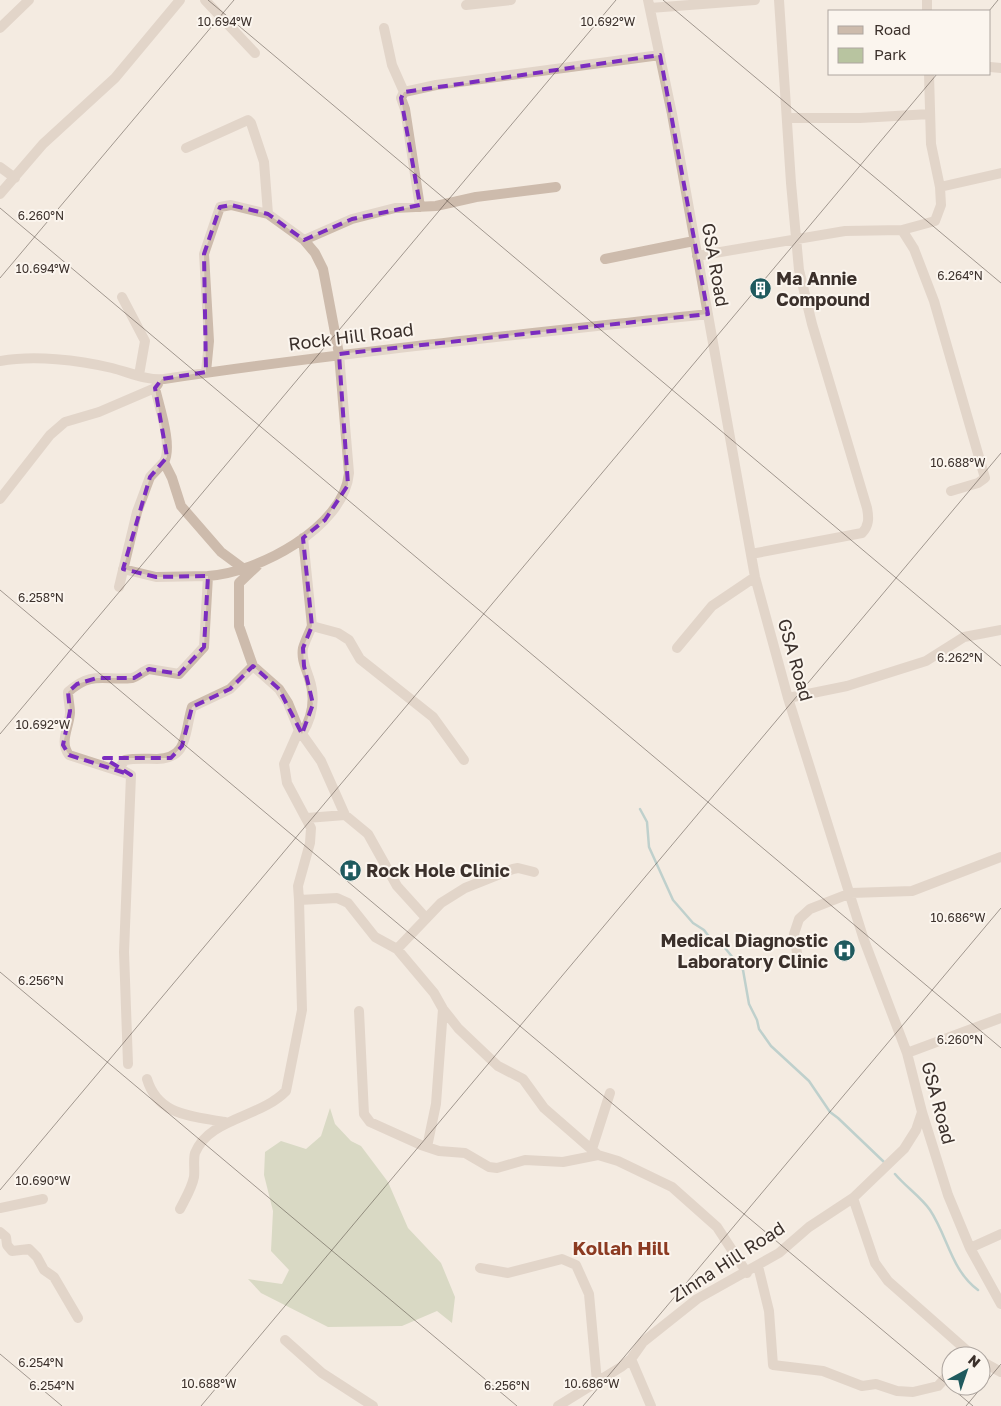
<svg xmlns="http://www.w3.org/2000/svg" width="1001" height="1406" viewBox="0 0 1001 1406" font-family="'Golos Text',sans-serif">
<rect width="100%" height="100%" fill="#f4ebe1"/>
<path fill="#b8c4a0" d="M330,1108L335,1124L351,1141L361,1146L388,1182L408,1228L441,1263L455,1297L452,1323L437,1311L402,1326L328,1327L261,1293L248,1279L282,1284L289,1270L271,1251L273,1211L264,1175L265,1152L281,1141L306,1149L321,1136Z"/>
<g fill="none" stroke-linecap="round" stroke-linejoin="round">
<path stroke="#7fb0b2" stroke-width="2.5" d="M640,809L647,822L649,847L673,900L693,923L704,930L716,946L725,948L743,970L749,1004L757,1020L759,1029L771,1046L809,1081L830,1112L838,1118L884,1162
M895,1174C905,1186 922,1198 930,1210C948,1237 951,1270 978,1290"/>
<path stroke="#cdbbac" stroke-width="10" d="M205,0L255,53
M648,0L672,114L755,577L788,698L864,940L907,1053L922,1112L948,1195L970,1248L1001,1304
M927,0V11
M466,5L511,0
M650,8L755,0
M0,28L29,0
M384,28L392,65L404,92
M990,67L1001,68
M929,74L931,144L940,187L1001,173
M787,118H860L930,114
M0,167L15,178
M0,194L43,144L115,78L180,0
M420,207L405,109L401,98L404,92L436,85L660,55
M902,230L935,221L941,205L940,187
M304,240L352,219L395,208L436,206L476,197L556,187
M697,256L845,231L902,230L914,249L934,301L985,478L978,483L951,491
M605,259L694,241
M122,297L145,341L139,375
M0,361C35,355 78,360 112,368C128,372 148,381 164,379C345,352 526,334 708,314
M206,372L209,341L204,254L220,207L231,205L268,214
M155,388C159,406 173,446 164,462L172,478L181,506L221,552L244,569
M0,499L50,435L65,422L99,412L155,388L158,384
M303,538L312,626L338,633L349,640L360,659L433,717L464,760
M751,554L862,533C869,526 869,518 867,508L812,324L799,270L791,183L779,0
M257,566L239,583V626L253,666L279,689L288,703L299,730L284,764L287,783L311,828L310,843L298,886L299,900L337,898L348,903L375,937L397,949L434,993L443,1009L458,1028L498,1066L523,1079L544,1108L598,1155L618,1161L672,1187L717,1227L747,1273
M123,569L156,577L208,576
M119,587L137,512L150,477L164,462
M677,648L712,606L755,577
M788,698L847,686L926,661L964,637L1001,630
M299,730L321,761L345,815
M302,734C313,716 316,698 309,678C306,668 301,659 303,648C305,641 309,633 312,626
M131,775L69,755C59,742 69,728 70,713C70,706 68,699 68,692C92,670 105,681 132,678C137,677 143,671 149,669L179,674L204,647L208,576C257,573 344,528 349,473L339,354L323,269L315,253L304,240L268,214L264,162L251,123L248,120L186,148
M307,818L345,815L368,834L397,886L426,918
M397,949L441,903L465,888L513,869L518,868L534,872
M798,959L794,934L799,919L810,909L851,893L912,891L1001,857
M359,1011L364,1114L370,1122L421,1145L439,1151L465,1153L489,1167L497,1168L525,1160L563,1162L598,1155
M907,1053L1001,1018
M128,1064L124,952L131,775L119,768L125,760C136,758 146,759 157,759C189,758 184,733 192,707L230,689L253,666
M147,1079C158,1116 192,1116 225,1122
M427,1147L436,1104L443,1009
M592,1149L610,1093
M853,1198L875,1263L888,1281L973,1356
M0,1208L43,1199
M180,1209C185,1199 192,1188 194,1177C195,1169 193,1160 195,1153C209,1118 260,1118 286,1091L302,1010L299,900
M0,1232L6,1237L7,1245L12,1251L29,1249L37,1257L44,1270L54,1277L78,1318
M970,1248L1001,1234
M758,1266L769,1311L773,1365L823,1371L862,1386L876,1384L897,1391L913,1392L938,1386L951,1372
M480,1268L508,1273L562,1259L576,1265L589,1294L597,1382
M285,1340L322,1373L373,1406
M631,1359L651,1406
M981,1361L1001,1372
M558,1406L621,1367L631,1359L643,1342L697,1299L779,1253L809,1227L853,1198L904,1149L916,1130L922,1112"/>
</g>
<path d="M0 0H1001V1406H0ZM660,55L708,314L339,354L348,485L325,520L303,538L312,626L303,648L304,666L313,704L302,734L279,689L253,666L230,689L192,707L182,746L171,758H104L131,775L69,755L63,745L70,711L68,692L77,684L97,678H134L149,669L179,674L204,647L208,576L156,577L123,569L150,477L167,457L155,388L162,379L206,372L204,254L220,207L231,205L268,214L304,240L352,219L420,205L401,98L404,92Z" fill="#f4ebe1" fill-opacity=".55" fill-rule="evenodd"/>
<path fill="none" stroke="#7b2cbf" stroke-width="4" stroke-dasharray="10 6" stroke-linejoin="round" d="M660,55L708,314L339,354L348,485L325,520L303,538L312,626L303,648L304,666L313,704L302,734L279,689L253,666L230,689L192,707L182,746L171,758H104L131,775L69,755L63,745L70,711L68,692L77,684L97,678H134L149,669L179,674L204,647L208,576L156,577L123,569L150,477L167,457L155,388L162,379L206,372L204,254L220,207L231,205L268,214L304,240L352,219L420,205L401,98L404,92Z"/>
<path fill="none" stroke="#3b302b" stroke-width="1" stroke-opacity="0.45" d="M208,0L1001,666M663,0L1001,283M989,11L998,0M0,208L1001,1048M0,278L234,0M0,590L973,1406M0,734L616,0M0,972L517,1406M0,1190L937,74M0,1354L62,1406M201,1406L1001,453M583,1406L1001,908M966,1406L1001,1364"/>
<defs>
<symbol id="building-disc" viewBox="-11 -11 22 22"><circle r="9.5" fill="#1f5a5e" stroke="#fbf5ee"/><path d="M-4-6H4V6H1V3H-1V6H-4ZM-2.5-4.3h1.7v1.8h-1.7ZM.8-4.3h1.7v1.8H.8ZM-2.5-1h1.7V.8h-1.7ZM.8-1h1.7V.8H.8Z" fill="#fff"/></symbol>
<symbol id="hospital-disc" viewBox="-11 -11 22 22"><circle r="9.5" fill="#1f5a5e" stroke="#fbf5ee"/><path d="M-5-5h3v3.5h4V-5h3V5h-3V1.5h-4V5h-3Z" fill="#fff"/></symbol>
</defs>
<g fill-rule="evenodd">
<use href="#building-disc" x="748" y="276" width="25" height="25"/>
<use href="#hospital-disc" x="338" y="858" width="25" height="25"/>
<use href="#hospital-disc" x="832" y="938" width="25" height="25"/>
</g>
<g text-anchor="middle" stroke-width="4" stroke-linejoin="round" paint-order="stroke">
<g font-size="18" fill="#3b302b" stroke="#fbf5ee">
<text transform="translate(715 265) rotate(80)" y="6">GSA Road</text>
<text transform="translate(351 337) rotate(-7)" y="6">Rock Hill Road</text>
<text transform="translate(795 660) rotate(74)" y="6">GSA Road</text>
<text transform="translate(938 1103) rotate(75)" y="6">GSA Road</text>
<text transform="translate(728 1262) rotate(-33)" y="6">Zinna Hill Road</text>
</g>
<g font-size="18" font-weight="bold" fill="#3b302b" stroke="#fbf5ee" text-anchor="start">
<text x="776" y="285">Ma Annie<tspan x="776" dy="21">Compound</tspan></text>
<text x="366" y="877">Rock Hole Clinic</text>
<text x="828" y="947" text-anchor="end">Medical Diagnostic<tspan x="828" dy="21">Laboratory Clinic</tspan></text>
</g>
<g font-size="19" font-weight="bold" fill="#8c3b22" stroke="#fbf5ee">
<text x="621" y="1255">Kollah Hill</text>
</g>
</g>
<g font-size="12" text-anchor="middle" fill="#3b302b" stroke="#fbf5ee" stroke-width="4" stroke-linejoin="round" paint-order="stroke">
<text x="225" y="26">10.694°W</text>
<text x="608" y="26">10.692°W</text>
<text x="41" y="220">6.260°N</text>
<text x="43" y="273">10.694°W</text>
<text x="960" y="280">6.264°N</text>
<text x="958" y="467">10.688°W</text>
<text x="41" y="602">6.258°N</text>
<text x="960" y="662">6.262°N</text>
<text x="43" y="729">10.692°W</text>
<text x="958" y="922">10.686°W</text>
<text x="41" y="985">6.256°N</text>
<text x="960" y="1044">6.260°N</text>
<text x="43" y="1185">10.690°W</text>
<text x="41" y="1367">6.254°N</text>
<text x="209" y="1388">10.688°W</text>
<text x="592" y="1388">10.686°W</text>
<text x="52" y="1390">6.254°N</text>
<text x="507" y="1390">6.256°N</text>
</g>
<rect x="828" y="10" width="162" height="65" fill="#fbf5ee" stroke="#aea6a0"/>
<rect x="838" y="26" width="25" height="8" fill="#cdbbac" stroke="#aea6a0"/>
<text x="874" y="35" font-size="15" fill="#3b302b">Road</text>
<rect x="838" y="48" width="25" height="15" fill="#b8c4a0" stroke="#aea6a0"/>
<text x="874" y="60" font-size="15" fill="#3b302b">Park</text>
<g transform="translate(966 1371) rotate(40)"><circle r="24" fill="#fbf5ee" stroke="#aea6a0"/>
<path d="M0-4L9 19L0 12L-9 19Z" fill="#1f5a5e"/>
<text y="-8" font-size="14" font-weight="bold" text-anchor="middle" fill="#3b302b">N</text>
</g>
</svg>
